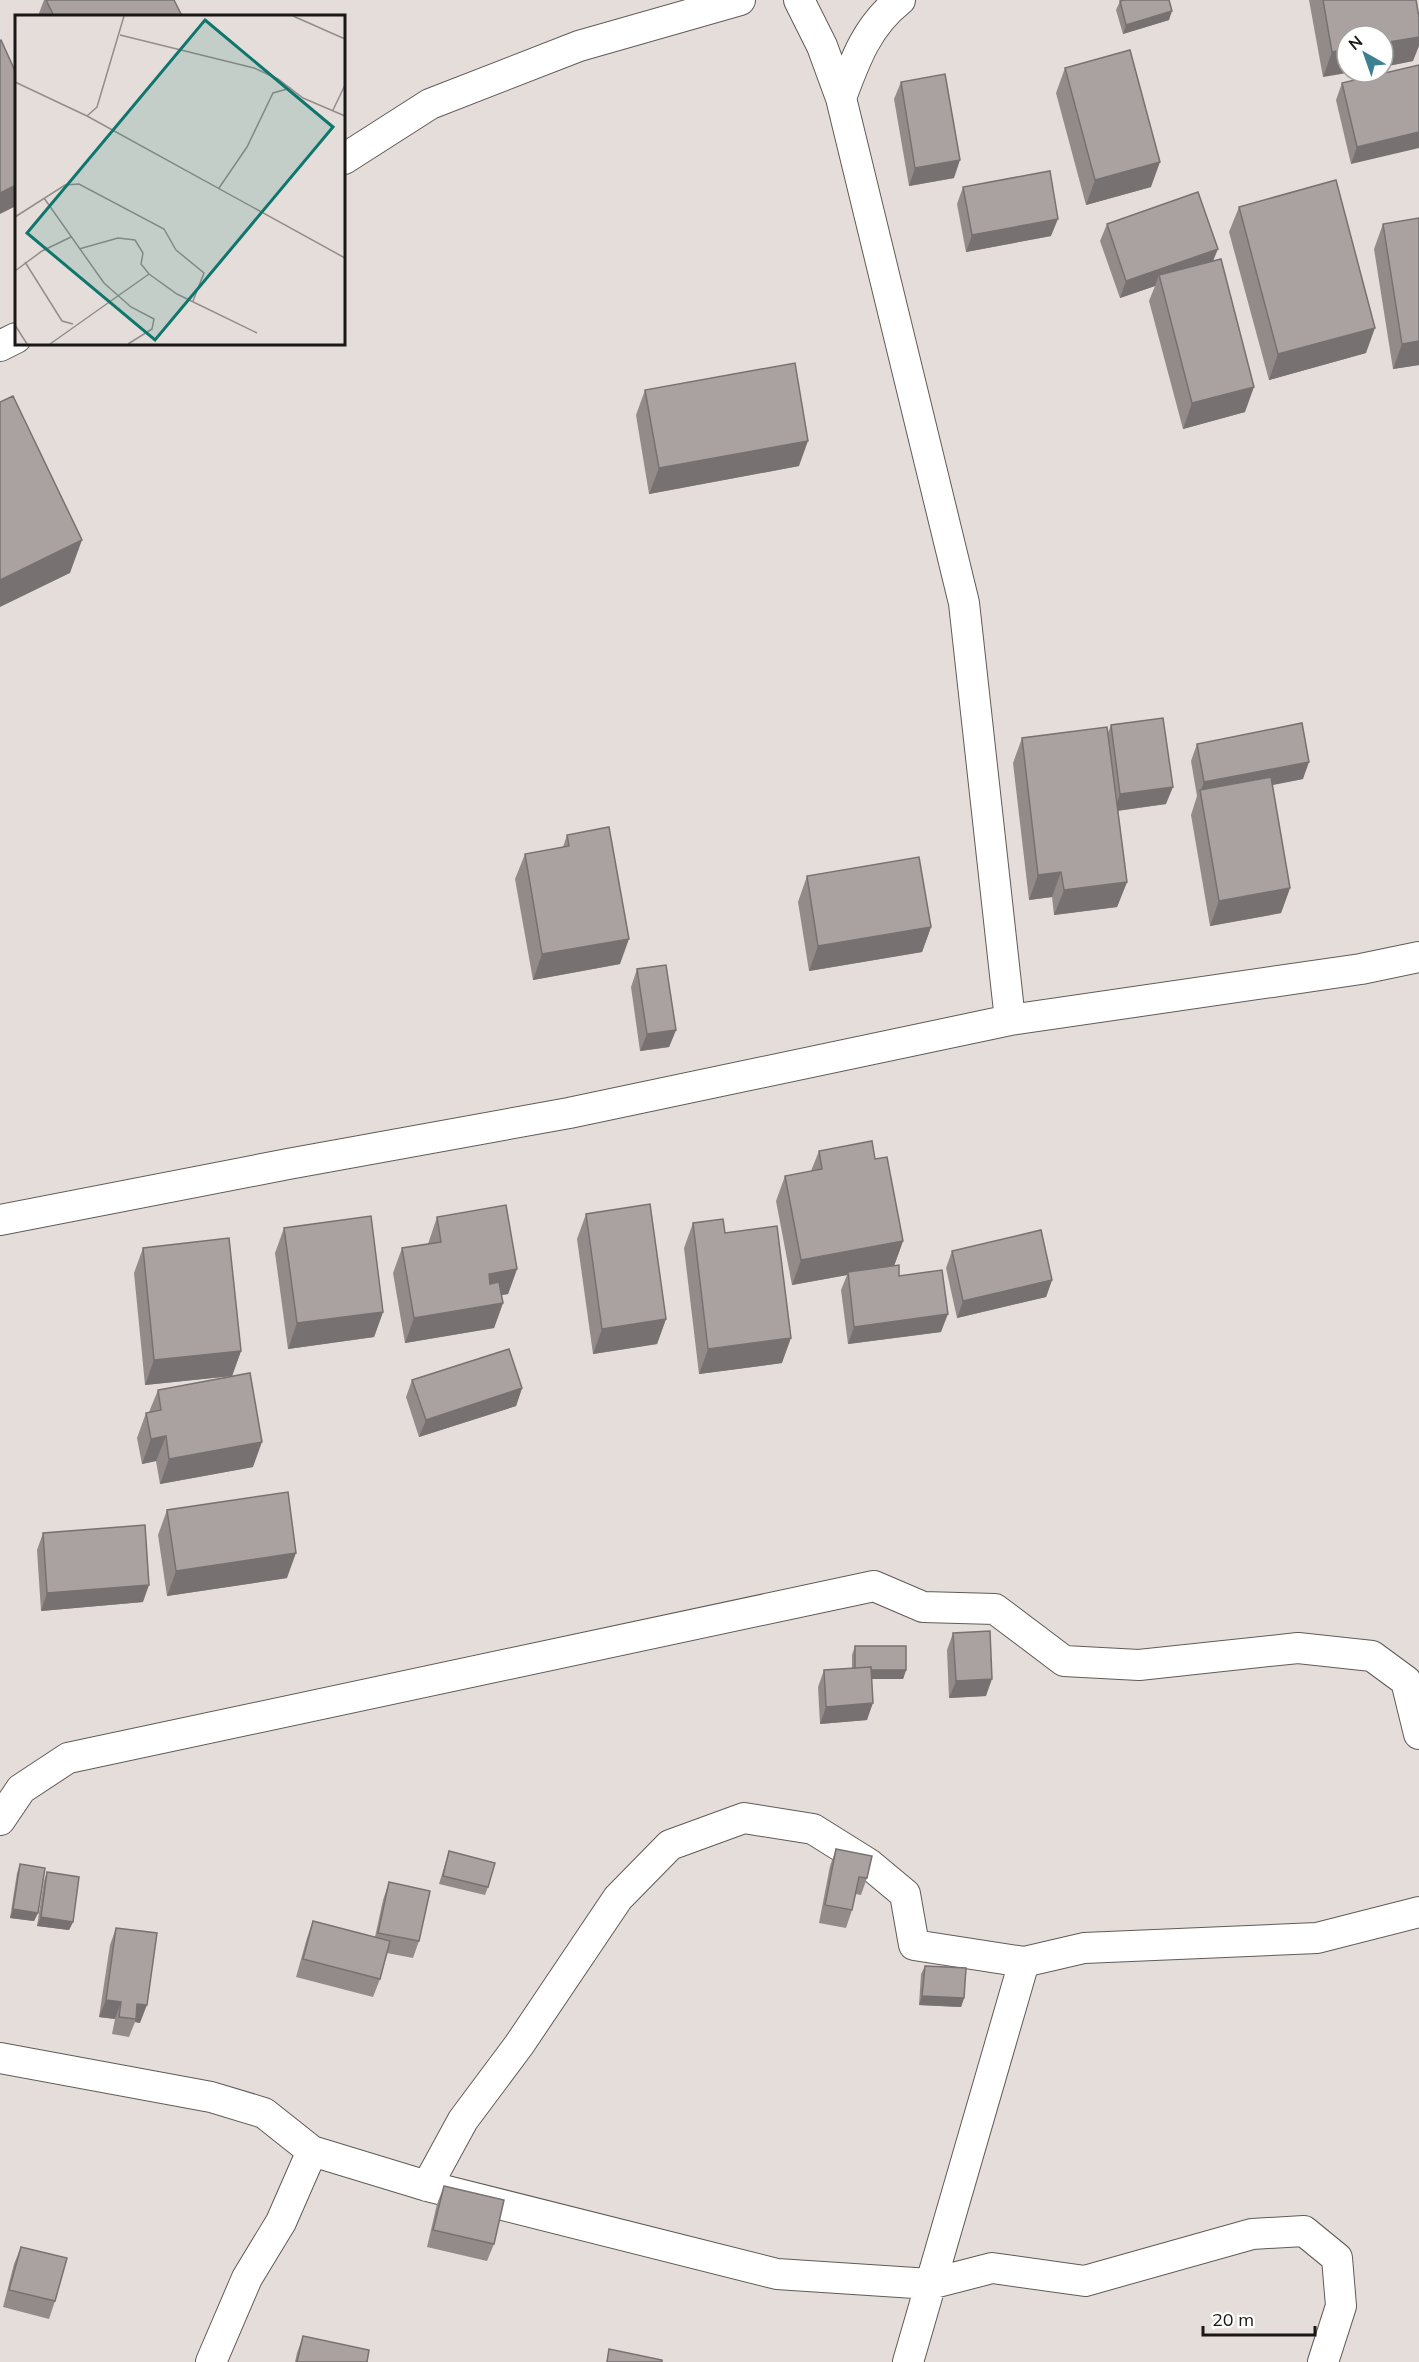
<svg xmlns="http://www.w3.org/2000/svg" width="1419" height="2362" viewBox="0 0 1419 2362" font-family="Mulish,sans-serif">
<rect width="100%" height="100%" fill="#e4ddd9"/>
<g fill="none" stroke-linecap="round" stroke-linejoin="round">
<defs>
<path id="minor" d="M799,0L822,46L841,98
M900,0C867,26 855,60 841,98L964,603L1010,1020
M344,159L430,104L579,46L740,0
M0,346L16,338
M0,1220L288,1164L569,1113L1010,1020L1361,969L1419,957
M0,1820L21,1789L68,1758L874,1586L923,1607L995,1609L1064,1661L1139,1665L1298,1648L1372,1656L1406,1681L1419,1734
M0,2058L211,2097L264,2113L312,2151L427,2186L777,2274L930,2284L992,2268L1085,2281L1252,2234L1304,2231L1337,2258L1341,2306L1323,2362
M427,2186L463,2120L519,2045L618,1898L670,1845L744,1818L813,1829L869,1864L905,1894L914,1945L1024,1962L1084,1948L1317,1938L1419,1912
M211,2362L247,2278L281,2222L312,2151
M908,2362L1024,1962"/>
</defs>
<use href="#minor" stroke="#615b57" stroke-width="32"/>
<use href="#minor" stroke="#fff" stroke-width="30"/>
</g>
<path fill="#928b8a" d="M44,0H174L182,16H38Z
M1309,0H1416L1413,61L1383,67V36L1323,77Z
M1120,1L1169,20L1123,34L1116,10Z
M1419,65L1351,164L1336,100L1342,83Z
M1065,68L1151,187L1086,205L1056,93Z
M901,82L954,178L909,186L894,99Z
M963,187L1051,236L966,252L957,204Z
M1239,207L1366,353L1269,380L1229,232Z
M1107,224L1213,261L1245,412L1183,429L1149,301L1155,286L1120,298L1100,241Z
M1383,224L1419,365L1393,369L1374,249Z
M645,390L799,466L649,494L636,415Z
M1111,725L1166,804L1118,811L1127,882L1117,907L1054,915L1052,897L1029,900L1013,763L1022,738L1108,733Z
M1197,744L1303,779L1272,785L1290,888L1281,913L1210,926L1191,815L1197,796L1191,761Z
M567,835L620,964L533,980L515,879L525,854L563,847Z
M807,876L931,927L922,952L809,971L798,902Z
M637,969L676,1030L669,1047L640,1051L631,987Z
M819,1151L875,1159L903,1241L894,1266L899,1276L941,1332L848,1344L841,1290L847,1275L792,1285L776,1201L785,1176L811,1171Z
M586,1214L666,1319L657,1344L593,1354L577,1239Z
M437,1217L517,1269L508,1294L501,1295L503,1303L494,1328L405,1343L393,1273L402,1248L428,1244Z
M693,1223L725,1233L782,1363L699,1374L684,1248Z
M284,1228L383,1312L374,1337L288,1349L275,1253Z
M143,1248L241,1351L232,1376L145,1385L134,1273Z
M952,1251L1052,1280L1046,1297L957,1318L946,1268Z
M412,1380L522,1388L516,1406L419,1437L406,1397Z
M158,1390L253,1467L160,1484L156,1461L142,1464L137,1438L146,1413L149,1412Z
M167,1510L287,1578L167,1596L158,1535Z
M43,1533L143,1602L41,1611L37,1550Z
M953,1633L986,1696L949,1698L947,1650Z
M855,1646L906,1670L903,1679H872L867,1720L820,1724L818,1687L824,1670L852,1668V1655Z
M836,1849L867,1878L861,1895L855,1894L852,1910L846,1928L819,1923L830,1866Z
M449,1851L488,1887L485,1895L439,1884Z
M20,1864L38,1913L34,1921L10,1918L17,1873Z
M47,1872L73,1922L69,1930L37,1926L44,1881Z
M389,1882L419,1941L413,1958L387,1953L380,1979L373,1997L296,1977L307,1938L313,1921L375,1937L383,1900Z
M116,1928L140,2023L135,2022L129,2037L112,2034L115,2019L99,2017L110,1945Z
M925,1966L964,1998L961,2007L919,2005L921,1974Z
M444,2186L494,2244L487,2261L427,2247L437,2204Z
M21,2247L55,2301L49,2319L3,2307L14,2264Z
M303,2336L367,2362H295L297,2353Z"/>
<path fill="#777171" d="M1172,11L1169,20L1123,34L1126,25Z
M1419,37V46L1413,61L1383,67V43Z
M1347,49V72H1353L1323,77L1332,52Z
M1419,132V148L1351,164L1357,147Z
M960,160L954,178L909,186L915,168Z
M1160,162L1151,187L1086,205L1095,180Z
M16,185V206L0,214V193Z
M1058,219L1051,236L966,252L972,235Z
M1218,249L1211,266L1159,275L1155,286L1120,298L1126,281Z
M1375,328L1366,353L1269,380L1278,354Z
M1419,341V365L1393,369L1402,344Z
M1254,387L1245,412L1183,429L1192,403Z
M808,441L799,466L649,494L659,468Z
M82,540L70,573L0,607V580Z
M1309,762L1303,779L1202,799L1200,793L1204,782Z
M1173,787L1166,804L1114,811L1120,794Z
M1061,872L1052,897L1029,900L1038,875Z
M1127,882L1117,907L1054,915L1064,890Z
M1290,888L1281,913L1210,926L1219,901Z
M931,927L922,952L809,971L818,946Z
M629,939L620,964L533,980L542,954Z
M676,1030L669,1047L640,1051L647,1034Z
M903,1241L894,1266L848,1272L847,1275L792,1285L801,1260Z
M517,1269L508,1294L479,1299L489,1274Z
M1052,1280L1046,1297L957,1318L963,1301Z
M503,1303L494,1328L405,1343L414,1318Z
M383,1312L374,1337L288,1349L297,1323Z
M948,1314L941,1332L848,1344L854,1327Z
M666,1319L657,1344L593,1354L602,1329Z
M791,1338L782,1363L699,1374L708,1349Z
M241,1351L232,1376L145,1385L154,1360Z
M522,1388L516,1406L419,1437L426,1420Z
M166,1436L156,1461L142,1464L151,1439Z
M262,1442L253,1467L160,1484L169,1459Z
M296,1553L287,1578L167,1596L176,1571Z
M149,1585L143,1602L41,1611L47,1593Z
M855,1670H906L903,1679H852Z
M992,1679L986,1696L949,1698L956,1681Z
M873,1703L867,1720L820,1724L826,1707Z
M13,1909L38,1913L34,1921L10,1918Z
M41,1917L73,1922L69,1930L37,1926Z
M922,1996L964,1998L961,2007L919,2005Z
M106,2000L121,2002L115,2019L99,2017Z
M137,2004L147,2005L140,2023L135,2022Z"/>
<path fill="#aaa2a1" stroke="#777171" stroke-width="1.5" d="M46,0H174L182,16H54Z
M1124,0H1169L1172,11L1126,25L1120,1Z
M1323,0H1416L1419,17V37L1383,43V36H1347V49L1332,52Z
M1,40L16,73V185L0,193V41Z
M1130,50L1160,162L1095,180L1065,68Z
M1419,65V132L1357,147L1342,83Z
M945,74L960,160L915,168L901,82Z
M1050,171L1058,219L972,235L963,187Z
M1336,180L1375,328L1278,354L1239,207Z
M1198,192L1218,249L1126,281L1107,224Z
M1419,218V341L1402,344L1383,224Z
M1221,259L1254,387L1192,403L1159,275Z
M795,363L808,441L659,468L645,390Z
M13,396L82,540L0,580V402Z
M1163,718L1173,787L1120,794L1111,725Z
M1302,723L1309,762L1204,782L1197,744Z
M1107,727L1127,882L1064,890L1061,872L1038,875L1022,738Z
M1271,777L1290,888L1219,901L1200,790Z
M609,827L629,939L542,954L525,854L569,846L567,835Z
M919,857L931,927L818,946L807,876Z
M666,965L676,1030L647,1034L637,969Z
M872,1141L875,1159L887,1157L903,1241L801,1260L785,1176L822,1169L819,1151Z
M650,1204L666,1319L602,1329L586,1214Z
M506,1205L517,1269L489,1274L490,1284L499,1282L503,1303L414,1318L402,1248L441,1242L437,1217Z
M371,1216L383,1312L297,1323L284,1228Z
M723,1219L725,1233L777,1226L791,1338L708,1349L693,1223Z
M1041,1230L1052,1280L963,1301L952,1251Z
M229,1238L241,1351L154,1360L143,1248Z
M899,1265V1276L942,1270L948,1314L854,1327L848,1272Z
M509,1349L522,1388L426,1420L412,1380Z
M250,1373L262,1442L169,1459L166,1436L151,1439L146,1413L161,1410L158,1390Z
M288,1492L296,1553L176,1571L167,1510Z
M145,1525L149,1585L47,1593L43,1533Z
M990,1631L992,1679L956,1681L953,1633Z
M855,1646H906V1670H871V1667L855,1668Z
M871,1667L873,1703L826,1707L824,1670Z
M836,1849L872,1856L867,1878L859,1877L852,1910L825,1905Z
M449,1851L495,1863L488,1887L443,1876Z
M20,1864L45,1868L38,1913L13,1909Z
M47,1872L79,1877L73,1922L41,1917Z
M389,1882L430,1891L419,1941L378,1933Z
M313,1921L390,1941L380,1979L303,1959Z
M116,1928L157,1933L147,2005L137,2004L136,2019L119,2017L121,2002L106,2000Z
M925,1966L966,1968L964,1998L922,1996Z
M444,2186L504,2200L494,2244L433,2230Z
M21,2247L67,2258L55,2301L9,2290Z
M303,2336L369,2350L367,2362H297Z
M609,2349L662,2360V2362H607Z"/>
<g transform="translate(15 15)">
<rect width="330" height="330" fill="#e4ddd9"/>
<path fill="none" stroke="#938e8b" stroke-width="1.5" d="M278,1L330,24M105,20L239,53L263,64L288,83L330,101M0,67L72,101L330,243M318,95L330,70M72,101L82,92L109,1M204,173L232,132L258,78L276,73M29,183L89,268L116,292L139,304L137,314L113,329M0,202L50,170L64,169L149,214L161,235L189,258L178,286M64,234L103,223L120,225L128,238L126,249L134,259L162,279L242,318M10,247L47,306L58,309M0,256L27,236L56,222M0,310L12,329M35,329L134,259"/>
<path fill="#0f766e" fill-opacity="0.15" stroke="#0f766e" stroke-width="3" d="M190,5L318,112L140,325L12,218Z"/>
<rect width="330" height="330" fill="none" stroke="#1a1816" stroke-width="3"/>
</g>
<g transform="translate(1365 54) rotate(320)"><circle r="28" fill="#ffffff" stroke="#a3a3a2" stroke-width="1.5"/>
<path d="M0-4.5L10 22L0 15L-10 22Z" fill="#3d8091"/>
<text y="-9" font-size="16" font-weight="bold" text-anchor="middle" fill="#1a1816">N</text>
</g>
<path d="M1203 2326v9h112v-9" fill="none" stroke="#1a1816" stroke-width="3"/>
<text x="1212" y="2326" font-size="18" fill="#1a1816" stroke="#ffffff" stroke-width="4.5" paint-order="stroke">20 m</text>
</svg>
